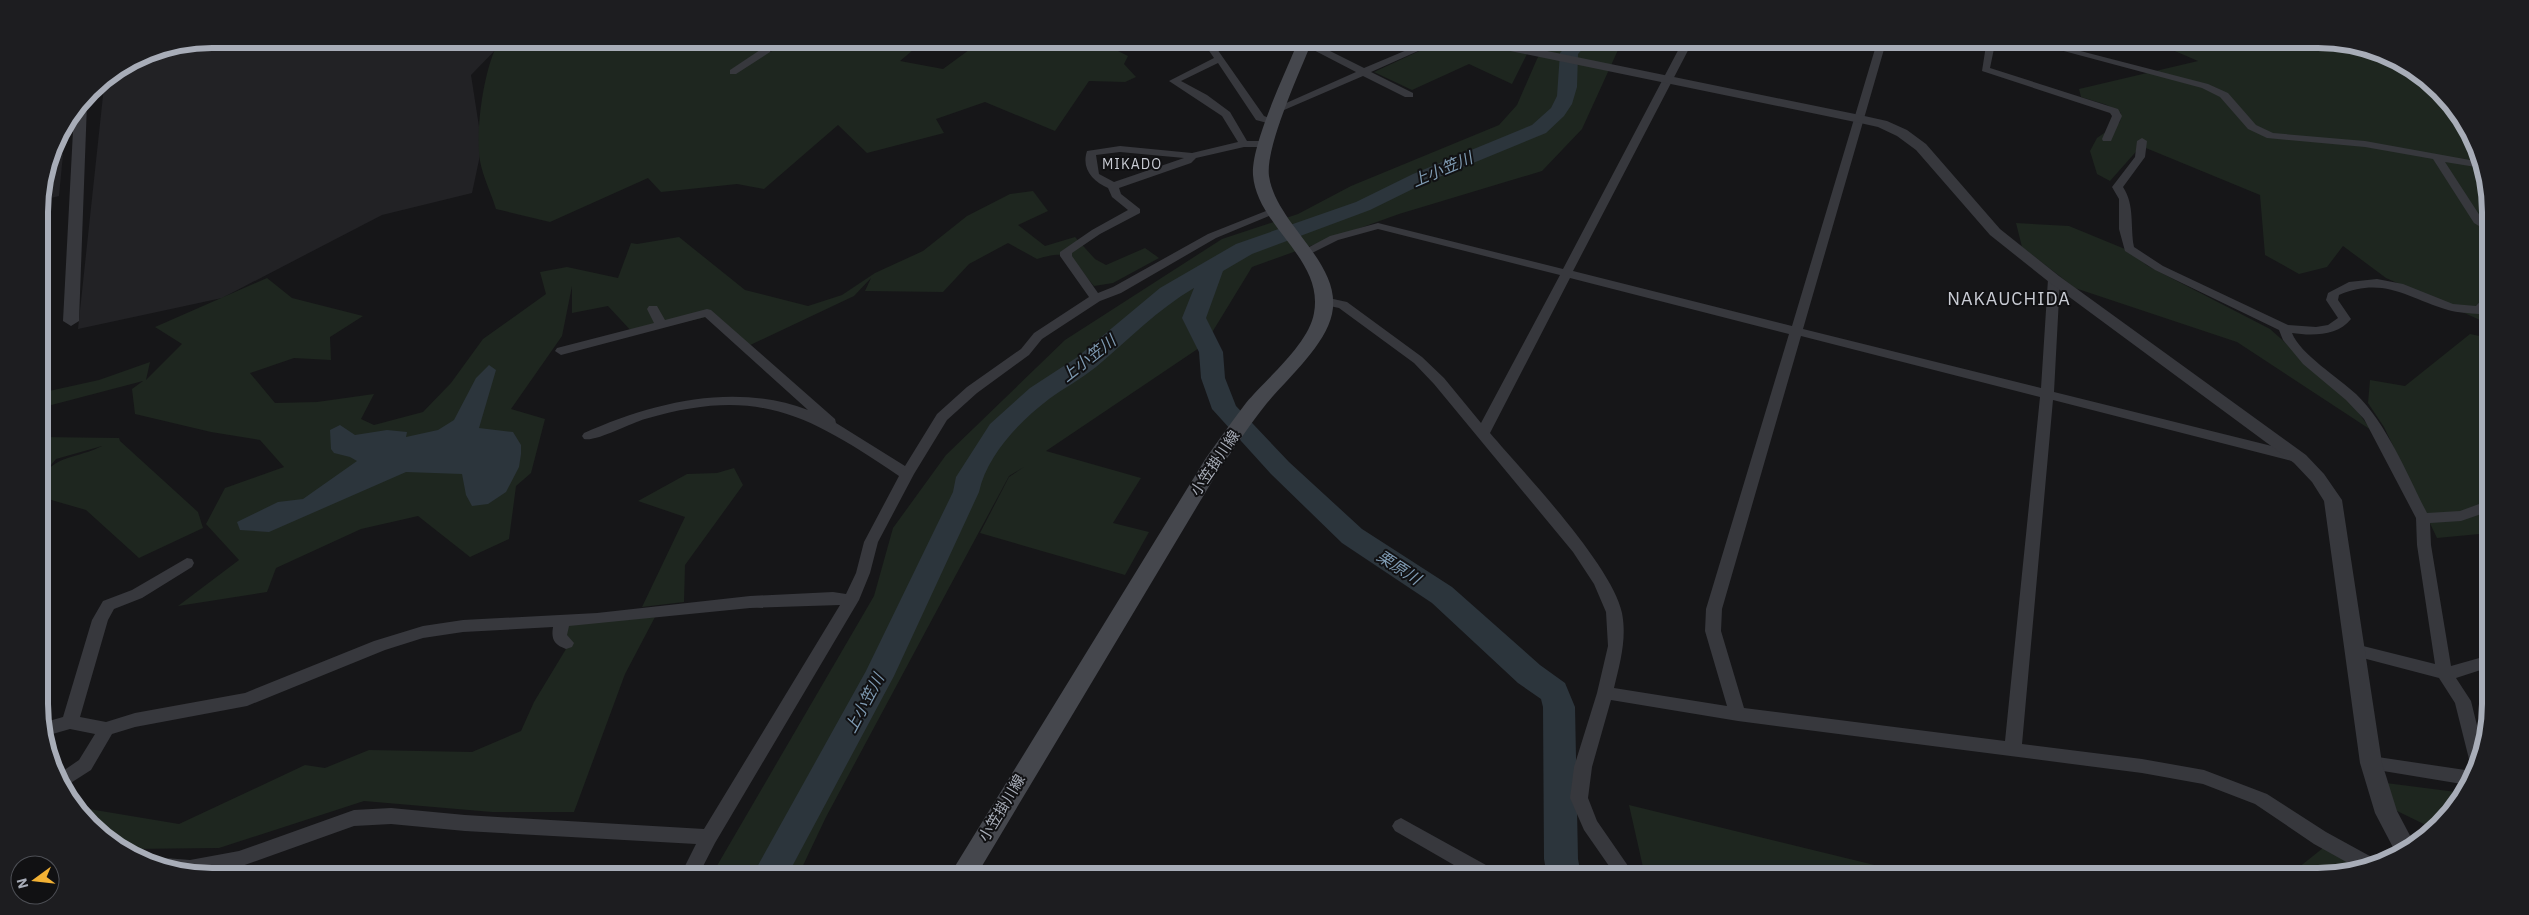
<svg xmlns="http://www.w3.org/2000/svg" width="2529" height="915" viewBox="0 0 2529 915" font-family="'IBM Plex Sans','Noto Sans JP',sans-serif">
<rect width="100%" height="100%" fill="#161618"/>
<path fill="#222225" d="M230,39H506L471,75L482,146L472,193L382,215L222,298L78,329L105,77L126,64Z
M66,123L59,196L39,201L57,135Z"/>
<path fill="#1e261f" d="M212,39H231L116,70L140,55Z
M500,39H728L727,43L771,52L778,39H926L900,61L943,69L984,39H1099L1098,41L1128,56L1124,64L1136,77L1125,82L1089,81L1055,131L985,102L936,119L944,133L867,153L838,125L764,189L737,184L661,192L648,178L550,222L496,209C491,193 483,177 480,161C475,130 484,66 500,39Z
M1445,39H1460L1527,54L1512,84L1469,64L1412,90L1374,72Z
M1550,39H1623L1582,129L1542,171L1399,214L1252,267L1205,344L1046,451L1141,478L1113,523L1149,532L1125,575L980,533L1009,477L1024,467L1009,476L826,817L798,876H711L874,596L893,528L946,455L1065,340L1222,239L1298,214L1351,186L1499,125L1517,105L1537,59Z
M2147,39H2317L2373,48L2448,98L2477,145L2489,189V324L2386,278L2343,246L2327,267L2299,274L2265,255L2260,195L2141,146L2110,181L2097,174L2090,151L2097,138L2120,122L2121,113L2107,105L2081,97L2079,89L2198,61Z
M1033,191L1048,211L1018,225L1045,246L1075,237L1095,259L1106,265L1145,248L1159,258L1113,283L1094,286C1071,259 1074,248 1037,259L1008,243L969,264L943,292L865,291L871,278L854,296L746,347L706,317L634,334L608,306L572,313V286L562,336L511,409L545,419L531,473L516,486L509,539L470,557L418,516L361,529L276,568L267,592L178,606L239,560L206,524L225,488L284,467L260,440L211,432L135,414L132,389L143,381L40,408V393L99,380L150,362L146,380L182,344L155,327L267,278L292,298L363,316L330,337L331,360L294,358L250,373L275,403L317,402L374,394L361,419L374,425L423,412L451,383L483,339L546,294L540,272L567,267L618,278L631,243L637,244L679,237L745,290L808,306L842,295L875,273L923,251L967,216L1010,194Z
M2016,223L2069,226L2125,249L2148,266L2270,329L2348,398L2371,430L2237,342L2075,288L2022,247Z
M2470,334L2489,338L2490,533L2437,538L2384,427L2368,403L2370,380L2405,386Z
M40,437L119,438L120,441L198,512L203,528L139,558L86,510L41,497C40,454 73,461 102,446L56,459L41,477Z
M734,468L743,485L685,565L684,602L642,607L685,517L638,501L687,474L717,473Z
M655,617L625,674L574,812H492L364,801L219,848L129,849L81,817L77,807L179,824L305,765L325,768L369,750L472,752L521,731L534,702L566,649L557,624Z
M2386,783L2464,793L2461,800L2434,829L2393,809Z
M1629,805L1899,871L1941,876H1645Z
M2323,848L2362,868L2329,876H2288Z"/>
<path fill="#2c353c" d="M489,365L496,370L479,428L513,432L521,445V454L519,467L506,492L488,504L472,506L466,495L462,474L406,472L269,532L240,530L237,522L278,502L303,499L357,461L350,457L334,453L331,449L330,430L340,425L355,435L387,430L407,432L406,437L438,430L454,420L476,378Z"/>
<g fill="none" stroke-linecap="round" stroke-linejoin="round">
<path fill="#2c353c" fill-rule="evenodd" d="M1573,39H1592L1578,54L1577,87L1572,104L1564,116L1546,133L1427,182L1370,210L1252,254L1223,271L1206,318L1223,352L1225,378L1236,406L1289,462L1362,529L1452,587L1540,665L1565,683L1575,707L1578,859L1581,876H1547L1544,859L1543,707L1541,699L1518,683L1432,603L1342,543L1271,474L1212,409L1201,378L1199,352L1182,318L1194,288C1158,309 1128,340 1096,367C1081,379 1064,388 1049,399C1019,422 987,455 979,492L894,676L787,876H752L866,671L953,492L956,477L990,424L1030,388L1076,358L1160,288L1236,244L1356,202L1413,174L1532,125L1551,108L1557,96L1560,53Z"/>
<path fill="#37383d" fill-rule="evenodd" d="M769,39H778L770,52L736,74H730V70L763,48Z
M1201,39H1210L1264,116L1280,122L1275,125L1256,120L1218,63L1181,81L1207,95L1230,112L1247,141H1267L1272,144L1267,147H1244L1196,158L1191,163L1119,188L1121,194L1140,209V213L1100,234L1072,253V256L1098,293L1113,287L1208,234L1271,209L1275,208L1281,211L1216,238L1121,293L1100,301L1042,339L1029,355L977,393L947,420L914,474L878,542L870,573L859,600L715,843L698,876H680L696,844L465,831L391,824L354,826L239,867L200,874L156,867L146,860L153,857L190,860L239,851L354,810L391,808L465,815L704,829L840,605L750,608L569,626L567,635L574,643L572,647L566,649C554,645 551,639 553,627L463,632L423,638L385,650L247,706L135,727L112,734L91,770L66,786L60,773L79,760L95,734L70,729L42,737V723L63,717L92,620L103,601L132,590L187,558L192,559L194,563L192,567L142,598L114,609L108,620L80,717L106,722L135,713L245,693L374,641L423,626L463,620L597,613L750,596L833,592L846,594L856,573L864,542L899,476C807,414 758,386 645,419C631,423 596,442 584,439L582,436L584,433C653,402 735,382 808,410L705,317L561,355L555,351L557,348L654,323L647,309L649,306H657L665,320L707,309L711,310L835,419L836,423L905,466L937,414L967,387L1021,349L1034,333L1089,297L1060,256V252L1092,230L1128,210L1112,197L1108,188C1093,181 1081,169 1087,151L1120,146L1192,153L1238,142L1222,116L1169,81L1214,58ZM1120,152L1184,158L1114,182L1099,174L1096,155Z
M1433,39H1445L1371,72L1413,93V97H1405L1363,76L1284,110L1275,108L1356,72L1302,44V40H1308L1364,68Z
M1684,39H1694L1573,271L1792,326L1878,39H1887L1803,329L2041,388L2048,279L2050,276H2058L2060,279L2054,392L2300,453L2307,458L2300,463L2053,400L2022,744L2142,759L2204,770L2267,794L2326,832L2377,860L2379,864L2359,869L2314,844L2255,804L2203,784L2142,773L1738,721L1611,700L1592,767L1588,798L1597,821L1635,876H1616L1584,830L1570,798L1574,767L1597,693L1608,646L1606,612L1594,584L1573,552L1434,384L1414,363L1339,308L1320,304L1318,301L1324,297L1347,302L1422,357L1444,378L1481,423L1560,275L1378,229L1338,240L1308,255H1300L1298,253L1330,236L1378,223L1563,269ZM1570,278L1789,334L1706,609L1705,631L1727,706L1614,688C1620,663 1627,639 1622,613C1612,565 1524,473 1490,433ZM1801,336L2040,397L2005,741L1744,708L1721,631L1722,609Z
M1987,39H1996L1990,68L2118,109L2122,116L2111,141H2103L2102,139L2112,116L2110,113L1982,71Z
M2019,39H2034L2208,84L2228,93L2256,125L2273,133L2365,141L2481,162L2482,168L2445,162L2482,219L2489,224V232L2474,223L2433,159L2365,147L2267,138L2248,129L2220,97L2202,88Z
M2142,138L2147,141L2145,157L2123,187C2135,205 2130,226 2134,247L2163,266L2288,325L2316,327L2328,325L2338,318L2326,300L2328,293L2349,282L2377,279L2403,284L2453,304L2476,306L2485,296L2489,295V306L2479,314C2469,313 2458,313 2448,310C2407,298 2384,276 2339,295L2338,300L2351,319C2338,336 2312,336 2292,333C2300,354 2339,378 2356,394C2387,424 2407,474 2427,513L2460,511L2490,500V511L2461,521L2430,523L2431,545L2451,666L2490,655V667L2456,678L2471,701L2483,750L2481,759L2468,785L2365,768L2363,763L2365,758L2371,756L2472,771L2455,703L2439,678L2355,656L2349,654L2347,650L2349,646L2355,644L2435,664L2417,545L2416,518L2364,419L2346,400L2303,364L2283,340L2279,330L2155,270L2125,251L2119,229V199L2112,187L2135,157L2137,141Z
M1401,818L1495,870L1498,876H1473L1395,831L1392,826L1395,821Z"/>
<path fill="#37383d" fill-rule="evenodd" d="M1466,39H1488L1860,115L1887,121L1907,130L1926,144L2000,229L2059,276L2306,455L2324,474L2342,500L2382,763L2397,811L2415,845L2397,855L2375,813L2360,763L2324,501L2312,482L2294,463L2049,282L1990,235L1916,150L1897,136L1878,127L1860,123L1472,43Z
M84,100L87,103L79,321L71,326L63,321L74,112Z"/>
<path fill="#45474d" fill-rule="evenodd" d="M1299,39H1313C1301,69 1265,147 1269,176C1276,225 1343,263 1332,314C1325,346 1287,379 1267,403C1250,424 1236,446 1220,468L976,876H949L1206,458C1219,440 1232,421 1246,403C1266,379 1309,344 1314,313C1324,258 1257,227 1253,175C1251,143 1287,70 1299,39Z"/>
</g>
<g text-anchor="middle" stroke-width="4" stroke-linejoin="round" paint-order="stroke">
<g font-size="14" letter-spacing="1" fill="#c9ccd4" stroke="#111113">
<text x="1132" y="169">MIKADO</text>
</g>
<g font-size="15" fill="#a8adb8" stroke="#111113">
<text transform="translate(1215 463) rotate(-56)" y="5">小笠掛川線</text>
<text transform="translate(1002 808) rotate(-59)" y="5">小笠掛川線</text>
</g>
<g font-size="16" font-style="italic" fill="#7f9bb3" stroke="#111113">
<text transform="translate(1442 169) rotate(-23)" y="6">上小笠川</text>
<text transform="translate(1088 358) rotate(-38)" y="6">上小笠川</text>
<text transform="translate(1399 567) rotate(33)" y="6">栗原川</text>
<text transform="translate(864 703) rotate(-62)" y="6">上小笠川</text>
</g>
<g font-size="18" letter-spacing="1" fill="#c9ccd4" stroke="#111113">
<text x="2009" y="305">NAKAUCHIDA</text>
</g>
</g>
<path d="M0 0H2529V915H0ZM212 48H2318A164 164 0 0 1 2482 212V704A164 164 0 0 1 2318 868H212A164 164 0 0 1 48 704V212A164 164 0 0 1 212 48Z" fill="#1d1d20" fill-rule="evenodd"/>
<path fill="none" stroke="#a8adb8" stroke-width="6" d="M212 48H2318A164 164 0 0 1 2482 212V704A164 164 0 0 1 2318 868H212A164 164 0 0 1 48 704V212A164 164 0 0 1 212 48Z"/>
<g transform="translate(35 880) rotate(255)"><circle r="24" fill="#111113" stroke="#4d4f55"/>
<path d="M0-4L9 19L0 12L-9 19Z" fill="#f2b134"/>
<text y="-8" font-size="14" font-weight="bold" text-anchor="middle" fill="#a8adb8">N</text>
</g>
</svg>
